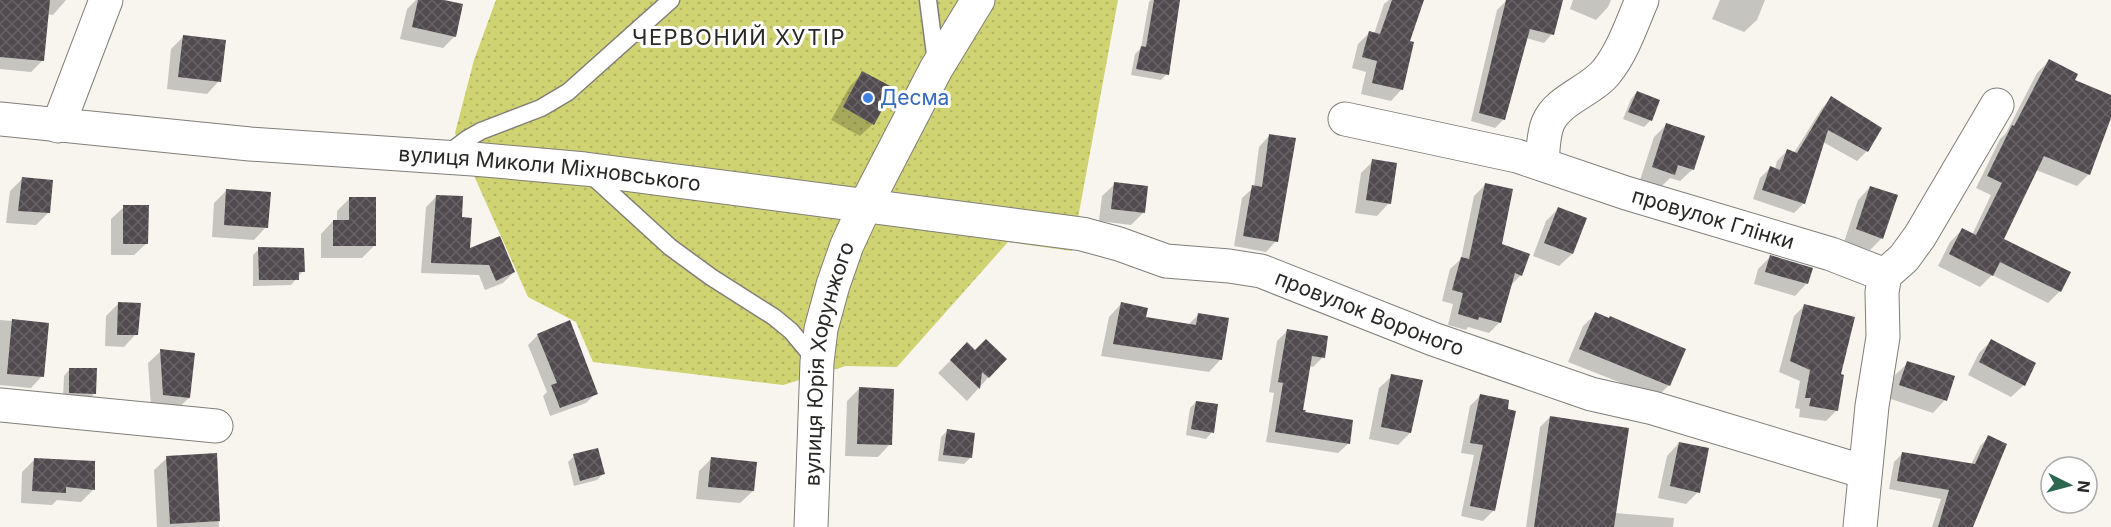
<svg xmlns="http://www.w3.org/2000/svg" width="2111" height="527" viewBox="0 0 2111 527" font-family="Inter,sans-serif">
<defs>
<pattern id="grass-dots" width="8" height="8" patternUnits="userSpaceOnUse" patternTransform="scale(1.5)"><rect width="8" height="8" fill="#d0d372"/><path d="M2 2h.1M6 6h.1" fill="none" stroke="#b3b563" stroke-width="1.8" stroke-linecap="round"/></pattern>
<pattern id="building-cross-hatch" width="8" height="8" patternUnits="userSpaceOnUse" patternTransform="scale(1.5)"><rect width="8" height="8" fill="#514b4f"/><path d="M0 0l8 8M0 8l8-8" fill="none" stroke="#676265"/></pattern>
</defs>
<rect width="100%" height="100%" fill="#f8f5ef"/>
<path fill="url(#grass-dots)" d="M496,0H1118L1072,251L1008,242L897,367L846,366L783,385L593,362L576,322L528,297L455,133L474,60Z"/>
<path fill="#0003" d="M17,0H66L53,15L47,14L43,60L31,72L0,69V19Z
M416,0H437L455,36L443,48L400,39L407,9Z
M1151,0H1178L1167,74L1161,80L1131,75L1135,54L1141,48L1149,2Z
M1389,0H1416L1402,89L1391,101L1361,94L1366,72L1352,68L1358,44L1369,33L1374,34L1384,4Z
M1573,0H1611L1608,7L1596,20L1570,9Z
M1720,0H1765L1757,20L1744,32L1712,19Z
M1506,1L1552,34L1544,43L1526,38L1504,119L1495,128L1471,121L1497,10Z
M184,36L219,81L207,94L167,89L171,49Z
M2049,61L2073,81L2111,96V114L2089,174L2077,186L2036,170L2002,239L2060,291L2048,303L1992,275L1980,287L1938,266L1950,242L1962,230L1972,235L1991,195L1976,188L2000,139L2006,133L2037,73Z
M863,73L873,124L860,136L831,120L850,86Z
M1637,92L1658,101L1650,121L1644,127L1623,119L1631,99Z
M1832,98L1867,151L1857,161L1823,142L1804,203L1794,213L1753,199L1760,178L1770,168L1775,169L1777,161L1787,151L1794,153L1822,108Z
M1666,125L1693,169L1680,181L1670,178L1661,187L1640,180L1654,137Z
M1269,136L1276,241L1266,252L1234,246L1242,198L1254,187L1259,147Z
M1373,161L1389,203L1377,216L1355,213L1361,173Z
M22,179L48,213L36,225L6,223L10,191Z
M1115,184L1144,212L1131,225L1099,221L1102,196Z
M1485,185L1500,245L1521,275L1510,286L1500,322L1489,333L1468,327L1466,330L1448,325L1453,304L1442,301L1450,269L1461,259L1474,196Z
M1870,187L1882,238L1870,250L1844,242L1858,200Z
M227,190L266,227L254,240L212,237L214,203Z
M437,196L460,219L469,251L514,272L503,283L485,290L479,275L421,273L426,207Z
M350,198L375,245L362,258H321V234L333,221H337V211Z
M124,207L147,243L134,255H111V219Z
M1558,209L1585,219L1572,254L1559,266L1533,256L1546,221Z
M259,249L303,271L291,285L253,286V255Z
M1770,257L1807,283L1795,296L1754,284L1758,269Z
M118,304L136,334L124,347L105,346L106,316Z
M1121,304L1144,318L1188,325L1198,315L1221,359L1209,372L1101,356L1109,317Z
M1805,305L1839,375L1837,410L1826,421L1799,417L1800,409L1795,408L1800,381L1779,372L1794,316Z
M1596,314L1608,319L1669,385L1657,397L1568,362L1583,326Z
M0,320L47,324L42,376L31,388L0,385Z
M569,322L596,393L586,403L550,416L543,396L547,392L528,345L537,336Z
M1287,331L1323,357L1313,367L1309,366L1301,411L1348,444L1338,453L1266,442L1274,393L1269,392L1277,341Z
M1991,341L2024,385L2011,397L1968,375L1979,353Z
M967,344L975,352L1005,359L967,401L938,373Z
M161,351L189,398L176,410L151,407L148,363Z
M1908,363L1945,400L1933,413L1888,398L1895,375Z
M70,369L95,393L89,399H63L64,376Z
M1392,376L1410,433L1398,445L1369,439L1379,388Z
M859,389L890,444L878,457L845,456L847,401Z
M1480,396L1493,511L1483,521L1461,516L1474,455L1461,453L1470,406Z
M1196,402L1212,432L1206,439L1186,435L1190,408Z
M1550,417L1615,513L1674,518L1673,527H1526L1540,427Z
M947,431L970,458L964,464L938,461L941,437Z
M1989,437L1971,527H1932L1941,499L1889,489L1894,462L1903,453L1971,465L1980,446Z
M1679,443L1698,492L1686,504L1658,498L1667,456Z
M215,455L219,527H157L154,470L167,458Z
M574,456L603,474L597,480L574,486L568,462Z
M35,459L94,463L93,490L81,502L57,500L52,505L21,503L22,472Z
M711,459L753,491L740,503L696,499L699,471Z"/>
<path fill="url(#building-cross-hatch)" d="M0,0H50L44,61L0,57Z
M418,0H444L463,4L456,37L412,27Z
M1154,0H1180L1169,75L1136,69L1141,46L1146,47Z
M1392,0H1424L1410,41L1414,42L1403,90L1372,83L1377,61L1362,57L1369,31L1380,34Z
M1506,0H1563L1554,35L1530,29L1505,120L1479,113Z
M183,35L226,40L221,82L178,77Z
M2049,59L2078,74L2075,80L2111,95V118L2090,175L2044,156L2004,239L2071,272L2061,292L2000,262L1993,276L1949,254L1962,228L1976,235L2002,183L1987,176L2012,125L2014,126Z
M862,71L894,88L874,125L843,107Z
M1637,91L1660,100L1652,121L1628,112Z
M1831,96L1882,128L1868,152L1828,130L1805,204L1762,190L1770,166L1780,170L1787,149L1797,153Z
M1666,123L1705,136L1694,170L1678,165L1675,175L1652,167Z
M1269,134L1296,138L1278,242L1243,236L1252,185L1262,187Z
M1372,159L1397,163L1391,204L1366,200Z
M22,177L53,180L50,213L18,211Z
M1114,182L1148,186L1145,213L1111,209Z
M1485,183L1513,189L1502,244L1530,254L1522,276L1515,273L1501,323L1479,317L1478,320L1458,314L1463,293L1452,290L1461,257L1469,259Z
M1870,186L1898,195L1883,239L1856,229Z
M226,189L271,192L268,228L224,225Z
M436,195L463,196L462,217L472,218L470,248L500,236L515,272L496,281L489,265L431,263Z
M349,197H376V246H333V220H349Z
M123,205H149L148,244H123Z
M1558,207L1587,218L1573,254L1544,243Z
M258,247L304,248L305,272H299V280H259Z
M1770,255L1813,268L1808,284L1765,272Z
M118,302L141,303L138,335H117Z
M1121,302L1148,308L1146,317L1196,325L1198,313L1229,318L1222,360L1113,344Z
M1804,304L1855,317L1841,374L1844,375L1838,411L1809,406L1811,398H1805L1810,370L1790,361Z
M1595,312L1609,318L1610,316L1686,349L1670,386L1579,349Z
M12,319L49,323L44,377L7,374Z
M570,320L598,394L560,408L551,385L557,383L537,334Z
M1287,329L1328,336L1325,358L1312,356L1303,410H1306L1305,412L1353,420L1350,444L1275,432L1283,383L1278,382Z
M986,339L1007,359L989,378L982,372L980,389L950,360L967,342L975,350Z
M1991,339L2036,363L2025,386L1979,362Z
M160,349L195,353L190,398L163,395Z
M1907,361L1955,376L1947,401L1899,385Z
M69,368H97L96,394L69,393Z
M1391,374L1423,380L1411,433L1381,427Z
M859,387L894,389L892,445L857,444Z
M1480,394L1509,400L1508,409L1516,411L1495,511L1470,506L1483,445L1470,443Z
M1196,401L1218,404L1214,433L1191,429Z
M1550,416L1629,428L1614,527H1534Z
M947,429L975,433L972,458L943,455Z
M1988,435L2007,444L1973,527H1938L1949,490L1897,481L1902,452L1975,464Z
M1679,442L1709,448L1700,493L1670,486Z
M598,448L605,474L580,481L573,454Z
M217,453L220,521L170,524L166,456Z
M711,457L757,462L754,491L708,487Z
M34,458L95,461V490L66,487V493L32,491Z"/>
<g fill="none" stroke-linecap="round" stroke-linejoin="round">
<defs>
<path id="service" d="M928,0L936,62
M447,154L467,139L481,131L541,108L568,92L671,0
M590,174L670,247L711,277L774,317L791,331L816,361"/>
<g id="minor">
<path id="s1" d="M0,119L250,144L473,159L585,169L1082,234L1119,244L1166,261L1229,266L1261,271L1433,339L1591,394L1653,408L1865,472"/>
<path id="s2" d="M1345,119L1517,156L1626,193L1831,254L1885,275"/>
<path d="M58,126L106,0"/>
<path d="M1542,164C1543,151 1543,135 1548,123C1558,99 1592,91 1607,71C1623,51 1632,23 1642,0"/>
<path d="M0,405L216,426"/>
<path id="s3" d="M811,527L817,362L821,329L833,285L847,245L865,206L936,69L978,0"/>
<path d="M1860,527L1872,406L1883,337L1882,292L1885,275L1904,258L1920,236L1997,105"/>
</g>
</defs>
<use href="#service" stroke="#817e79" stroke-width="19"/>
<use href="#minor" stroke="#817e79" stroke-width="35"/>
<use href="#service" stroke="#fff" stroke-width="16"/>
<use href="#minor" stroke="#fff" stroke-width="33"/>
</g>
<circle fill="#3f7fe0" stroke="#fff" stroke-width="2" cx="868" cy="98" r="6"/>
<g text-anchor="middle" stroke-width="6" stroke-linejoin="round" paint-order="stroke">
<g font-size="21" fill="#366cbe" stroke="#fff" text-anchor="start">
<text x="880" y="105">Десма</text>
</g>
<g font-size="21" fill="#292826" stroke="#fff">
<text dy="7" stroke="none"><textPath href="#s1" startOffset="552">вулиця Миколи Міхновського</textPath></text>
<text dy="7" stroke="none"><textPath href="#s2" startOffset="382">провулок Глінки</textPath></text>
<text dy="7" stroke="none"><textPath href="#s1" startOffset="1389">провулок Вороного</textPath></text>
<text dy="7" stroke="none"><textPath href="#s3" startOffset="165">вулиця Юрія Хорунжого</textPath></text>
</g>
<g font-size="22" letter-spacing="1.5" fill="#292826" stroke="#fff">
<text x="739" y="45">ЧЕРВОНИЙ ХУТІР</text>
</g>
</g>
<g transform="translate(2069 485) rotate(96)"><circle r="28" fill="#ffffff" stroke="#a9a9a8" stroke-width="1.5"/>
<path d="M0-4.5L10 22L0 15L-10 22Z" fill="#2d674f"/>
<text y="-9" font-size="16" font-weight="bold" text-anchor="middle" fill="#292826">N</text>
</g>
</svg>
